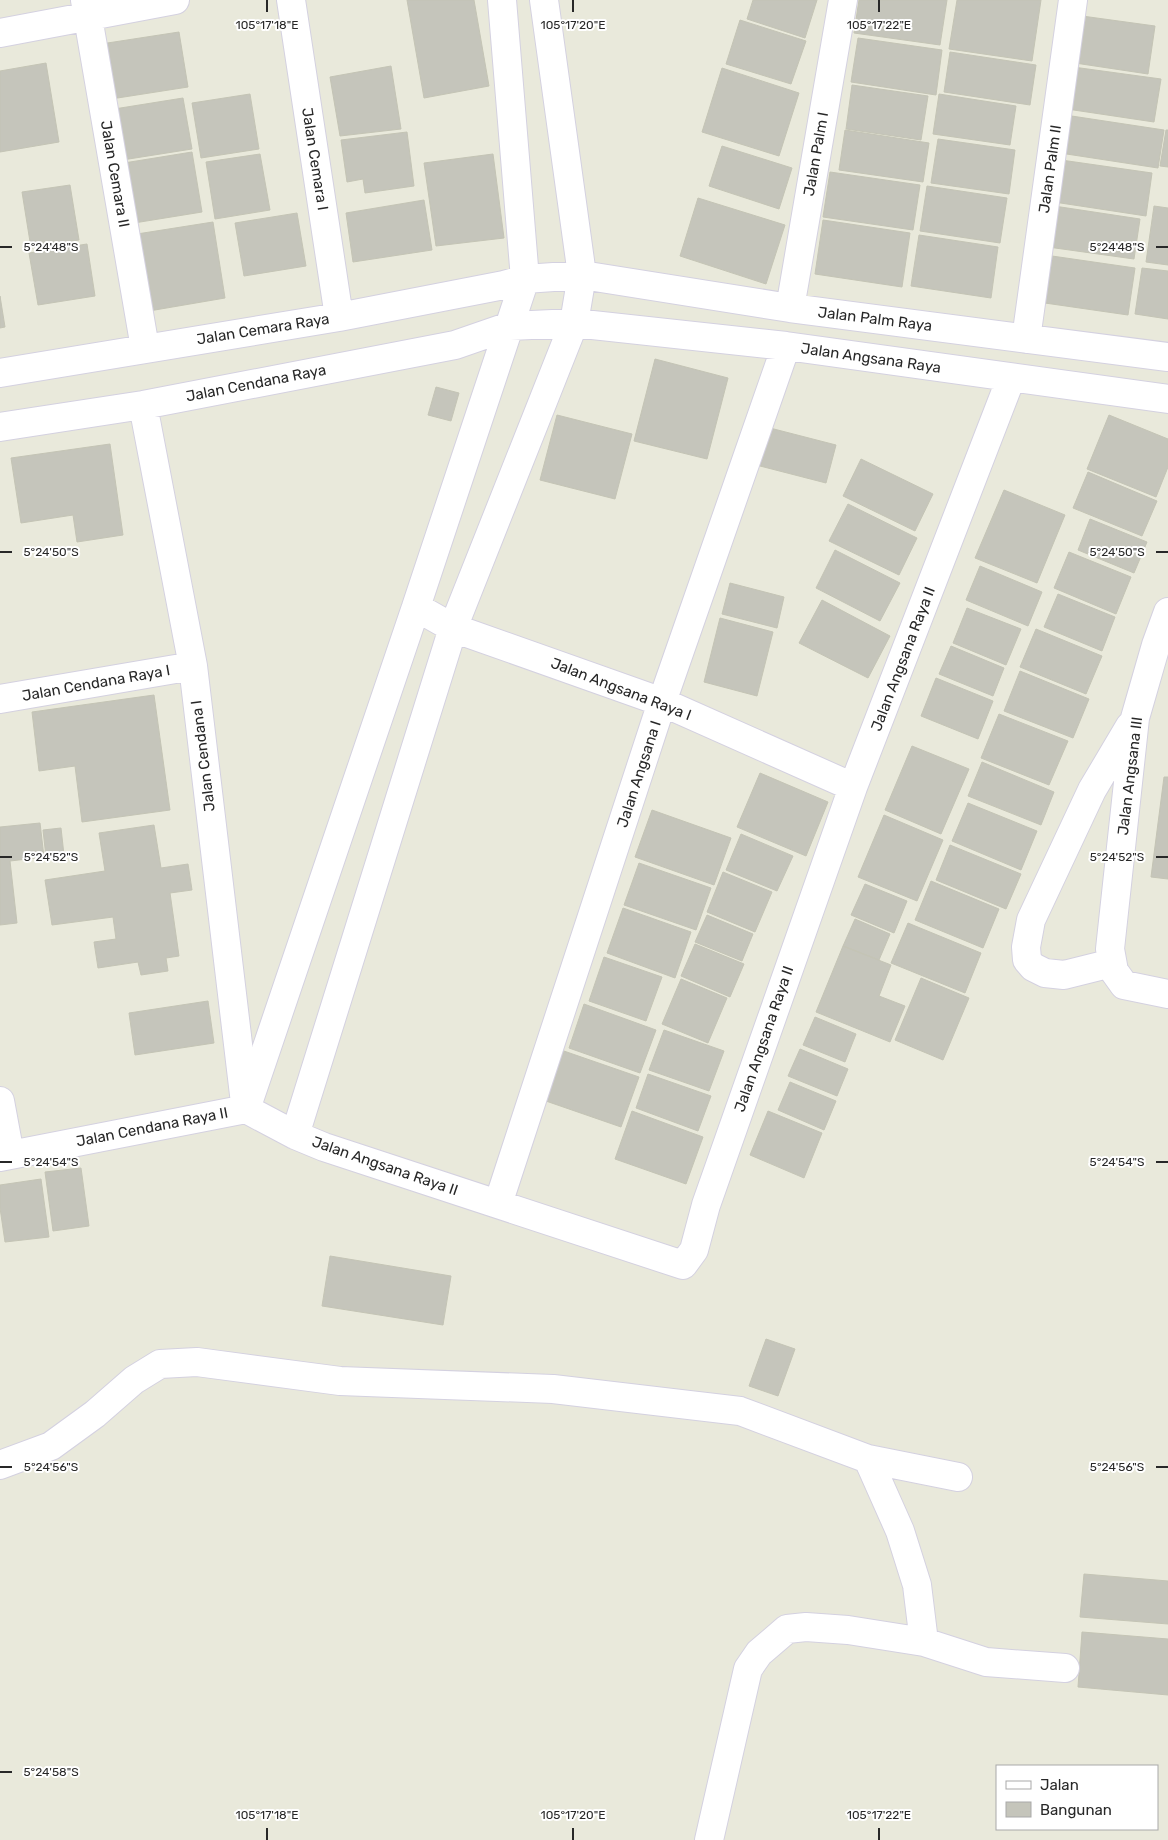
<svg xmlns="http://www.w3.org/2000/svg" width="1168" height="1840" viewBox="0 0 1168 1840" font-family="Rubik,sans-serif">
<rect width="100%" height="100%" fill="#e9e9db"/>
<path fill="#c5c5bb" stroke="#c4c4b5" d="M407,0H474L489,86L424,98Z
M753,0H817L805,38L747,19Z
M859,0H947L940,45L854,33Z
M957,0H1041L1032,61L949,49Z
M1082,16L1155,26L1148,74L1075,63Z
M740,20L806,41L791,84L726,64Z
M179,32L188,87L111,99L101,44Z
M858,38L942,50L936,95L851,82Z
M950,52L1036,65L1030,105L944,92Z
M46,63L59,142L0,152V71Z
M391,66L401,129L340,136L330,77Z
M1073,67L1161,79L1154,122L1067,109Z
M722,68L799,93L779,156L702,132Z
M852,85L928,96L921,140L846,129Z
M250,94L259,149L201,158L192,103Z
M939,94L1016,106L1010,145L933,134Z
M183,98L192,149L116,161L108,110Z
M1065,115L1164,130L1158,168L1060,153Z
M845,130L929,143L923,182L839,170Z
M1166,130H1168V167L1160,166Z
M407,132L414,186L365,193L363,179L347,182L341,140Z
M938,139L1015,150L1009,194L931,183Z
M722,146L792,168L779,209L709,186Z
M192,152L202,212L134,223L124,163Z
M260,154L270,210L215,219L206,162Z
M493,154L504,238L436,246L424,163Z
M1061,160L1152,173L1146,216L1054,202Z
M830,172L920,185L913,230L823,217Z
M70,185L79,240L31,248L22,192Z
M927,186L1007,198L1000,243L920,231Z
M698,198L785,225L766,284L680,256Z
M424,200L432,250L353,262L346,213Z
M1054,206L1140,219L1134,259L1048,247Z
M1154,206L1168,208V265L1146,262Z
M297,213L306,266L244,276L235,223Z
M823,220L910,233L902,287L815,274Z
M213,222L225,298L149,311L137,234Z
M919,235L998,247L991,298L911,286Z
M87,244L95,296L38,305L29,253Z
M1045,255L1135,268L1128,315L1038,302Z
M1142,268L1168,271V319L1135,314Z
M0,296L5,327L0,328Z
M655,359L728,378L707,459L634,441Z
M436,387L459,393L451,421L428,415Z
M557,415L632,434L615,499L540,480Z
M1109,415L1168,439V467L1156,497L1087,469Z
M770,428L836,445L826,483L760,466Z
M110,444L123,535L77,542L73,515L21,523L11,458Z
M861,459L933,494L915,531L843,496Z
M1088,472L1157,501L1142,536L1073,508Z
M1004,490L1065,515L1037,583L975,558Z
M848,504L917,538L899,575L829,541Z
M1090,519L1147,542L1134,573L1078,550Z
M835,550L900,583L880,621L816,588Z
M1069,552L1131,577L1116,614L1054,588Z
M980,566L1042,592L1028,626L966,600Z
M730,583L784,597L777,628L722,614Z
M1058,594L1115,617L1102,651L1044,627Z
M822,600L890,636L868,678L799,643Z
M967,608L1021,629L1006,665L953,643Z
M720,618L773,632L757,696L704,682Z
M1036,629L1102,656L1086,694L1020,667Z
M951,646L1004,668L993,696L939,674Z
M1020,671L1089,699L1073,738L1004,711Z
M936,678L993,701L978,739L921,716Z
M154,695L170,810L82,822L75,766L39,771L32,712Z
M999,714L1068,741L1049,785L981,758Z
M912,746L969,769L941,834L885,810Z
M982,762L1054,792L1041,825L968,796Z
M760,773L828,802L806,856L737,827Z
M1164,777H1168V879L1151,877Z
M968,803L1037,831L1021,870L952,841Z
M652,810L731,838L714,885L635,857Z
M884,815L943,840L917,901L858,877Z
M40,823L44,857L10,861L17,923L0,925V827Z
M154,825L161,868L188,864L192,890L170,893L179,956L166,958L168,971L141,975L138,962L98,968L94,942L116,939L113,917L52,925L45,880L105,871L99,833Z
M61,828L64,855L46,857L43,830Z
M741,834L793,856L777,891L726,870Z
M950,845L1021,874L1006,909L936,880Z
M639,863L711,888L696,930L624,905Z
M723,872L772,892L755,932L707,912Z
M931,881L999,909L983,948L915,920Z
M865,884L907,901L894,933L851,915Z
M623,908L691,932L675,978L607,953Z
M707,915L753,934L742,961L695,942Z
M855,919L890,934L879,960L843,946Z
M908,923L981,953L965,993L891,963Z
M695,944L744,964L730,997L681,976Z
M843,946L891,965L879,996L905,1006L890,1042L816,1012Z
M604,957L662,977L646,1021L589,1001Z
M921,978L969,998L943,1060L895,1040Z
M681,979L727,998L708,1043L662,1024Z
M208,1001L214,1043L135,1055L129,1013Z
M584,1004L656,1030L640,1073L569,1048Z
M815,1017L856,1034L845,1062L803,1045Z
M664,1030L724,1051L709,1091L649,1070Z
M800,1049L848,1069L837,1096L788,1076Z
M561,1050L639,1077L621,1127L543,1100Z
M648,1074L711,1096L698,1131L636,1108Z
M790,1082L836,1101L824,1130L778,1110Z
M632,1111L703,1137L686,1184L615,1159Z
M768,1111L822,1133L804,1178L750,1155Z
M81,1168L89,1226L53,1231L45,1172Z
M41,1179L49,1237L5,1242L0,1208V1185Z
M330,1256L451,1276L443,1325L322,1306Z
M766,1339L795,1349L778,1396L749,1386Z
M1084,1574L1168,1581V1624L1080,1617Z
M1082,1632L1168,1639V1695L1078,1687Z"/>
<g fill="none" stroke-linecap="round" stroke-linejoin="round">
<defs>
<path id="minor" d="M85,0L145,348
M291,0L339,317
M0,33L175,0
M790,308L843,0
M1026,339L1073,0
M0,373L339,317L504,285L525,279L582,275L790,308L1168,357
M143,405L193,666L245,1103
M0,427L143,405L455,345L510,326L574,323L786,346L1168,399
M416,607L453,628L662,702L853,787
M1168,612L1156,645L1135,718L1110,949L1114,971L1124,985L1168,994
M0,699L193,666
M1112,963L1064,975L1045,973L1033,967L1027,960L1026,947L1031,920L1092,790L1130,726
M0,1101L10,1155
M246,1109L295,1135L324,1147L683,1265L694,1250L706,1205L853,787L1011,378
M246,1109L416,607L525,279L502,0
M295,1135L453,628L574,323L582,275L544,0
M0,1157L246,1109
M498,1204L662,702L786,346
M868,1459L900,1531L917,1585L924,1642
M0,1465L51,1446L95,1414L134,1380L160,1364L197,1362L340,1381L553,1389L740,1411L868,1459L958,1477
M709,1840L748,1669L759,1653L787,1629L806,1627L848,1630L924,1642L986,1662L1065,1668"/>
</defs>
<use href="#minor" stroke="#d4d1e0" stroke-width="30"/>
<use href="#minor" stroke="#fff" stroke-width="28"/>
</g>
<path fill="none" stroke="#282828" stroke-width="2" d="M267,0V12M573,0V12M879,0V12M0,247H12M1156,247H1168M0,552H12M1156,552H1168M0,857H12M1156,857H1168M0,1162H12M1156,1162H1168M0,1467H12M1156,1467H1168M0,1772H12M267,1828V1840M573,1828V1840M879,1828V1840"/>
<g text-anchor="middle" stroke-width="4" stroke-linejoin="round" paint-order="stroke">
<g font-size="15" fill="#282828" stroke="#fff">
<text transform="translate(816 154) rotate(-80)" y="5">Jalan Palm I</text>
<text transform="translate(315 159) rotate(81)" y="5">Jalan Cemara I</text>
<text transform="translate(1050 169) rotate(-82)" y="5">Jalan Palm II</text>
<text transform="translate(115 174) rotate(80)" y="5">Jalan Cemara II</text>
<text transform="translate(875 319) rotate(7)" y="5">Jalan Palm Raya</text>
<text transform="translate(263 329) rotate(-9)" y="5">Jalan Cemara Raya</text>
<text transform="translate(871 358) rotate(8)" y="5">Jalan Angsana Raya</text>
<text transform="translate(256 383) rotate(-11)" y="5">Jalan Cendana Raya</text>
<text transform="translate(903 659) rotate(-69)" y="5">Jalan Angsana Raya II</text>
<text transform="translate(96 683) rotate(-10)" y="5">Jalan Cendana Raya I</text>
<text transform="translate(621 689) rotate(21)" y="5">Jalan Angsana Raya I</text>
<text transform="translate(203 756) rotate(-97)" y="5">Jalan Cendana I</text>
<text transform="translate(639 774) rotate(-72)" y="5">Jalan Angsana I</text>
<text transform="translate(1130 776) rotate(-83)" y="5">Jalan Angsana III</text>
<text transform="translate(764 1039) rotate(-71)" y="5">Jalan Angsana Raya II</text>
<text transform="translate(152 1127) rotate(-11)" y="5">Jalan Cendana Raya II</text>
<text transform="translate(385 1166) rotate(19)" y="5">Jalan Angsana Raya II</text>
</g>
</g>
<g font-size="12" text-anchor="middle" fill="#282828" stroke="#fff" stroke-width="4" stroke-linejoin="round" paint-order="stroke">
<text x="267" y="29">105°17'18"E</text>
<text x="573" y="29">105°17'20"E</text>
<text x="879" y="29">105°17'22"E</text>
<text x="51" y="251">5°24'48"S</text>
<text x="1117" y="251">5°24'48"S</text>
<text x="51" y="556">5°24'50"S</text>
<text x="1117" y="556">5°24'50"S</text>
<text x="51" y="861">5°24'52"S</text>
<text x="1117" y="861">5°24'52"S</text>
<text x="51" y="1166">5°24'54"S</text>
<text x="1117" y="1166">5°24'54"S</text>
<text x="51" y="1471">5°24'56"S</text>
<text x="1117" y="1471">5°24'56"S</text>
<text x="51" y="1776">5°24'58"S</text>
<text x="267" y="1819">105°17'18"E</text>
<text x="573" y="1819">105°17'20"E</text>
<text x="879" y="1819">105°17'22"E</text>
</g>
<rect x="996" y="1765" width="162" height="65" fill="#ffffff" stroke="#a9a9a9"/>
<rect x="1006" y="1781" width="25" height="8" fill="#ffffff" stroke="#a9a9a9"/>
<text x="1040" y="1790" font-size="15" fill="#282828">Jalan</text>
<rect x="1006" y="1802" width="25" height="15" fill="#c5c5bb" stroke="#a9a9a9"/>
<text x="1040" y="1815" font-size="15" fill="#282828">Bangunan</text>
</svg>
